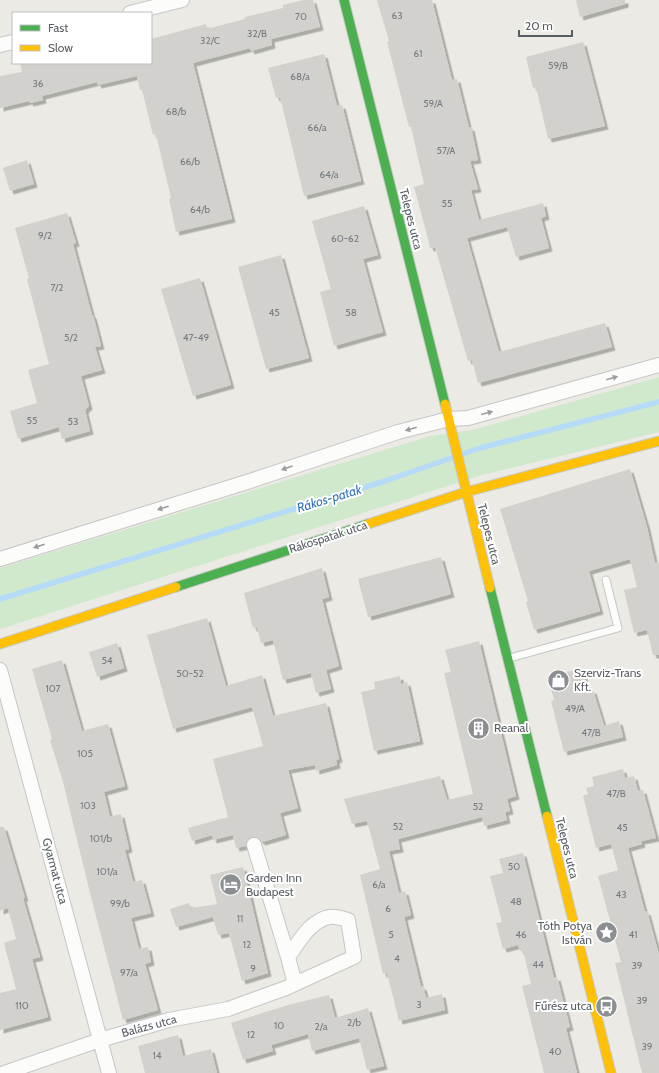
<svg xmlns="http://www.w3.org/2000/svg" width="659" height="1073" viewBox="0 0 659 1073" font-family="Cabin,sans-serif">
<defs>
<filter id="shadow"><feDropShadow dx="3.5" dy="3.5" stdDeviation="0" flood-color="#0004"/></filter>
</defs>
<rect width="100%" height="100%" fill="#ebeae4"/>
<path fill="#d0e9cd" d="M659,377V432L482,475L0,629V568L430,436L473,430Z"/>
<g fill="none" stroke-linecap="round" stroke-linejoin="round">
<path stroke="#b6dbf7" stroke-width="5.5" d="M0,599L385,481L480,448L659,402"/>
</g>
<path fill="#d2d1ce" filter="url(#shadow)" d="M303,0H313L320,27L271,39L272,45L251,51L250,48L193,63L232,219L176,232L169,199L171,198L156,134L153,135L142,90H140L137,76L98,85L97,82L42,96L43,100L30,103L29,101L0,108V76L22,72L20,63H151V39L206,24L207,29L245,19V17L283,8V5Z
M377,0H432L452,80L457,79L469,128L471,127L478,160L470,161L478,189L471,190L479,220L543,203L546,216L541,218L549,248L516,257L507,227L467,238L499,352L605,323L612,347L478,383L472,360L468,361L435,247L430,248L427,235L414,187L424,184L411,127H409L387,42L389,41Z
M576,0H625V4L580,17Z
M583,42L605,126L548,139L536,87L533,88L526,57Z
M324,54L337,106L342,105L361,181L304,196L280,97L276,98L268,68Z
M27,160L34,184L10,191L3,168Z
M364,206L378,255L363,259L383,332L334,346L320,292L331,289L312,221Z
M67,213L76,243L73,244L92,315H93L101,346L95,347L102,370L81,376L89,406L85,410L90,431L62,439L59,427L18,439L10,411L37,403L28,370L49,364L27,279L29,278L15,228Z
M281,255L309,358L266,369L238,267Z
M200,278L231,385L193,396L161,289Z
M630,469L647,527L655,563L659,562V655H653L647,630L634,633L624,590L637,587L630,559L589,571L600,611L534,630L526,602L528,601L500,509Z
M441,557L451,594L368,617L358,579Z
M322,568L329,597L322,599L339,666L326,670L331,689L316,693L311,673L283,680L273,640L261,643L257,627L253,628L244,593Z
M207,618L226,686L262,675L273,716L326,703L339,759L336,760L337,765L316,771L315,765L288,770L298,808L280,813L286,835L262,842L256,837H252L248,840L246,846L236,848L233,835L213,840L212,835L192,841L188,828L228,817L213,759L263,746L252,707L173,729L147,635Z
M479,641L516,796L507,799L510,811L505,812L507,820L484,826L482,817L398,839L400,849L389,851L399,893L405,891L411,915L404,917L421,987L423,986L426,998L442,994L445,1010L399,1021L387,973L383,974L360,875L380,869L367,821L352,824L344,799L440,776L447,800L473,794L444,673L451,672L445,650Z
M117,643L124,668L97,677L89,652Z
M62,660L82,731L108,724L125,786L104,792L110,817L121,814L129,849L125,850L133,882L142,880L151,913L131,918L139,949L148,947L151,962L145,964L158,1010L123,1020L90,893L63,782L50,740L52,739L32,669Z
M582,668L588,691L593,690L604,726L619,721L623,737L564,752L551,701L554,700L548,677Z
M400,676L401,684L407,682L420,741L374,751L361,692L375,689L374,682Z
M623,769L625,778L634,776L638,791L643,790L656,838L641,841L642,844L628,848L645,912L647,911L659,955V1073H642L615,963L621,962L598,876L618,870L611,844L596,848L583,796L588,794L586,788L594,786L592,777Z
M0,827H4L25,898H23L40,957L32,959L48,1017L0,1030V993L16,989L4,943L16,939L8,908L0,911Z
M523,853L554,978L557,977L570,1027L566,1028L577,1073H544L522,986L531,984L523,950L520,951L518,945L503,949L496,923L502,922L490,876L503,873L499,859Z
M243,867L268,973L242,981L229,933L218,935L213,917L176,927L170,909L189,903L191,908L217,904L210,875Z
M329,995L335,1018L368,1008L384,1066L367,1070L359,1038L312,1051L308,1034L271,1045L273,1051L243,1060L231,1023L288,1005Z
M178,1035L183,1056L211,1049L217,1073H145L138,1046Z"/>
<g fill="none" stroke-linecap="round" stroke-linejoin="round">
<defs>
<path id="lane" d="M510,658L618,628L606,580"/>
<path id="street" d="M130,13L182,0
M0,45L13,42
M0,559L247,482L398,432L449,419L468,418L659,365
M0,670L109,1073
M254,845L288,957
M4,1073L100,1040L169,1020L228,1009L286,988L354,957L348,920C343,919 335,916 330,917C310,920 299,942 288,957L295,984"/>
<path id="fast" d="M344,0L445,404
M176,587L368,524
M490,588L547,816"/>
<path id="slow" d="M445,404L490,588
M368,524L466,492L659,441
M0,644L176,587
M547,816L611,1073"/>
</defs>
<use href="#lane" stroke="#c6c7c6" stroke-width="9"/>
<use href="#street" stroke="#c6c7c6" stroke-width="16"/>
<use href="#fast" stroke="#c6c8c6" stroke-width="11"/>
<use href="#slow" stroke="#c6c8c6" stroke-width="11"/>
<use href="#lane" stroke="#fcfcfb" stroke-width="7"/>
<use href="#street" stroke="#fcfcfb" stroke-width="14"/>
<use href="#fast" stroke="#4caf50" stroke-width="9"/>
<use href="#slow" stroke="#ffc107" stroke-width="9"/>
</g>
<defs><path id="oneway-solid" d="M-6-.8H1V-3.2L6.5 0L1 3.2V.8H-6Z"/></defs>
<g fill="#9a9da0">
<use href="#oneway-solid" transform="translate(612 378) rotate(-16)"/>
<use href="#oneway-solid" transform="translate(487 413) rotate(-15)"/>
<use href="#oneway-solid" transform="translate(411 429) rotate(164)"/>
<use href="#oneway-solid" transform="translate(287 468) rotate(161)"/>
<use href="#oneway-solid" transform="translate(163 508) rotate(163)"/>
<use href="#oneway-solid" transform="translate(39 546) rotate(162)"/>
</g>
<defs>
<symbol id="shop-disc" viewBox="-11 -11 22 22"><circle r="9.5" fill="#8c8f91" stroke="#fff"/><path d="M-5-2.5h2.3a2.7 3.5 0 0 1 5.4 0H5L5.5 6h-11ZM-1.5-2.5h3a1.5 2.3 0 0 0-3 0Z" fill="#fff"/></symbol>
<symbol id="building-disc" viewBox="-11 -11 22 22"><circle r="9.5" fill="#8c8f91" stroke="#fff"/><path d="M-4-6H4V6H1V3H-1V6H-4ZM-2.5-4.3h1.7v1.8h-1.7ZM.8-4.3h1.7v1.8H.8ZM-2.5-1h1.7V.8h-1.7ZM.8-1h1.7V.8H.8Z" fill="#fff"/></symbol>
<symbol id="hotel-disc" viewBox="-11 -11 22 22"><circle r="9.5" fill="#8c8f91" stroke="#fff"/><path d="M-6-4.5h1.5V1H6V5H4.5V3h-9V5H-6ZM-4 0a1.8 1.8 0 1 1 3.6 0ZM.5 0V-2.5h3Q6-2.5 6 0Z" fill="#fff"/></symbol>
<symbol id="sight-disc" viewBox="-11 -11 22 22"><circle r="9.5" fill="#8c8f91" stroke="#fff"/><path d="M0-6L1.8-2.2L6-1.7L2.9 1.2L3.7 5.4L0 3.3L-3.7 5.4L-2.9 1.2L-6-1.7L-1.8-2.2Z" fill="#fff"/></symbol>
<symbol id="bus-disc" viewBox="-11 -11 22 22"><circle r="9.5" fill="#8c8f91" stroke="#fff"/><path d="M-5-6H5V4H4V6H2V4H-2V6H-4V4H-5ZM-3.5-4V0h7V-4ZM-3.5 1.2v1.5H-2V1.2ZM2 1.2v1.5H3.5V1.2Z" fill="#fff"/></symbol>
</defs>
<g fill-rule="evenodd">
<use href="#shop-disc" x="546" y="668" width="25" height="25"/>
<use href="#building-disc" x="466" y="716" width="25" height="25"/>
<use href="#hotel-disc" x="218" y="872" width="25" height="25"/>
<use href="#sight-disc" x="594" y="920" width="25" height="25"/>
<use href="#bus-disc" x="594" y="994" width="25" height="25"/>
</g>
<g text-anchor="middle" stroke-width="4" stroke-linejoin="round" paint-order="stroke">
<g font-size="10" fill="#787c80">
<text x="397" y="19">63</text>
<text x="301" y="20">70</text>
<text x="257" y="37">32/B</text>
<text x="210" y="44">32/C</text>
<text x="418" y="57">61</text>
<text x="558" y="69">59/B</text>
<text x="300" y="80">68/a</text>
<text x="38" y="87">36</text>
<text x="433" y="107">59/A</text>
<text x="176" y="115">68/b</text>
<text x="317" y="131">66/a</text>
<text x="446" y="154">57/A</text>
<text x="190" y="165">66/b</text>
<text x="329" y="178">64/a</text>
<text x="447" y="207">55</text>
<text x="200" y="213">64/b</text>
<text x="45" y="239">9/2</text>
<text x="345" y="242">60-62</text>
<text x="57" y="291">7/2</text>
<text x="274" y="316">45</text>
<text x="351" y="316">58</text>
<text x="71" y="341">5/2</text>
<text x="196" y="341">47-49</text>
<text x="32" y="424">55</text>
<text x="73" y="425">53</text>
<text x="107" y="664">54</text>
<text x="190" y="677">50-52</text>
<text x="53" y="692">107</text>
<text x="575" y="712">49/A</text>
<text x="591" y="736">47/B</text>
<text x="85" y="757">105</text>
<text x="616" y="797">47/B</text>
<text x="88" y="809">103</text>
<text x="478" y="810">52</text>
<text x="398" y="830">52</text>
<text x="622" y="831">45</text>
<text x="101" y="842">101/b</text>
<text x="514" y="870">50</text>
<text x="107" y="875">101/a</text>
<text x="379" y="888">6/a</text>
<text x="621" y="898">43</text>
<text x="516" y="905">48</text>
<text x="120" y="907">99/b</text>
<text x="388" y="912">6</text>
<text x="240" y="922">11</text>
<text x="391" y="938">5</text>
<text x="521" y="938">46</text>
<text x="633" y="938">41</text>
<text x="247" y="948">12</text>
<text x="397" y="962">4</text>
<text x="538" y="968">44</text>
<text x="637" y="969">39</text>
<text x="253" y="972">9</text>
<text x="129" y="976">97/a</text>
<text x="642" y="1004">39</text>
<text x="419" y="1008">3</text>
<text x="22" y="1009">110</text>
<text x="354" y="1026">2/b</text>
<text x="279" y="1029">10</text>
<text x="321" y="1030">2/a</text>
<text x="251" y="1038">12</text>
<text x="647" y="1050">39</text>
<text x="555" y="1055">40</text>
<text x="157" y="1059">14</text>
</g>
<g font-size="12" fill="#595e64" stroke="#fff">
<text transform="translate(411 219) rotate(76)" y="4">Telepes utca</text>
<text transform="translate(489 534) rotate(76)" y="4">Telepes utca</text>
<text transform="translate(328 537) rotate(-18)" y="4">Rákospatak utca</text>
<text transform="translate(567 848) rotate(76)" y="4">Telepes utca</text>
<text transform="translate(55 871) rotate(75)" y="4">Gyarmat utca</text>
<text transform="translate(149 1026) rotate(-15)" y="4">Balázs utca</text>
</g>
<g font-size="12" fill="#595e64" stroke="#fff" text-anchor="start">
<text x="574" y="677">Szerviz-Trans<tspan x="574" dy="14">Kft.</tspan></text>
<text x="494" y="732">Reanal</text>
<text x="246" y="882">Garden Inn<tspan x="246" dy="14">Budapest</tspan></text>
<text x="592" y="930" text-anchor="end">Tóth Potya<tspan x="592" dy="14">István</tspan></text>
<text x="592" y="1010" text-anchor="end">Fűrész utca</text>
</g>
<g font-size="13" font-style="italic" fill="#3275bc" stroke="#fff">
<text transform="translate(329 498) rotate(-17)" y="5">Rákos-patak</text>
</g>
</g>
<rect x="12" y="12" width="140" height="52" fill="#ffffff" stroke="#bdbfc1"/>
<rect x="20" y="25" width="20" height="6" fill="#4caf50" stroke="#bdbfc1"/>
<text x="48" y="32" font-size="12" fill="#595e64">Fast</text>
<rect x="20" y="45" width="20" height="6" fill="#ffc107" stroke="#bdbfc1"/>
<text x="48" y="52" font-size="12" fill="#595e64">Slow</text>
<path d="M519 30v6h53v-6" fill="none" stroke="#595e64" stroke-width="2"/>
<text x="525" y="30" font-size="12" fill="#595e64" stroke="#ffffff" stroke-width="3" paint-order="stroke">20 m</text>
</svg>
